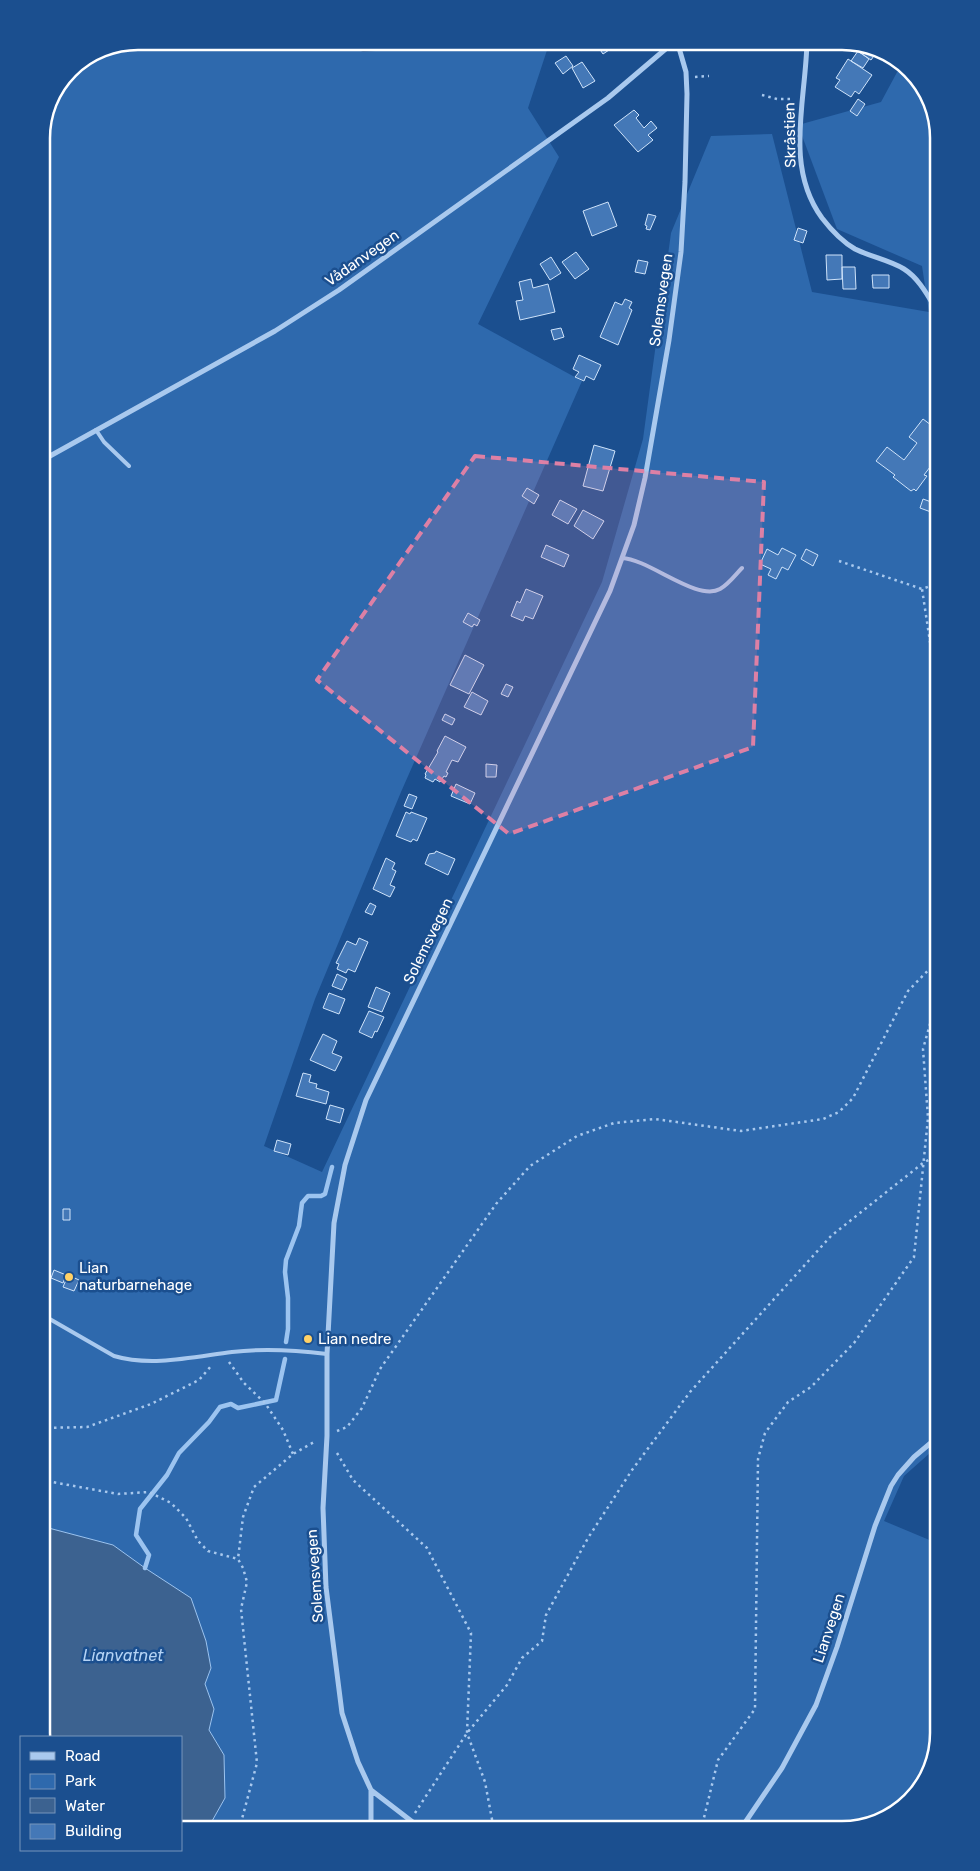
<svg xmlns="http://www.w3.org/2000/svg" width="980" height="1871" viewBox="0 0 980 1871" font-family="Rubik,sans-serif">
<rect width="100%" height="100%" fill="#1b4f8f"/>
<path fill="#2e69ad" d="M138,41H337L363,52L504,41H550L528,108L559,157L478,324L582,381L401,792L315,999L264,1146L322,1172L602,582L643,439L671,233L711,136L772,134L812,292L929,312L922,266L837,229L798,125L881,102L902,63L931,101L939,138V1445L904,1476L884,1521L939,1544V1733L922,1787L879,1822L842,1830H207L225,1798L224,1755L209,1730L214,1709L205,1684L211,1668L206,1641L145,1568L113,1545L41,1526V132L49,101L70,69L101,49Z"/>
<path fill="#3c6290" stroke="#9cc4f0" d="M41,1526L113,1545L145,1568L191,1598L206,1641L211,1668L205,1684L214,1709L209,1730L224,1755L225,1798L207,1830H181V1737H42Z"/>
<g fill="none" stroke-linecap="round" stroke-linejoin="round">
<path stroke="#9cc4f0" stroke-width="4.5" d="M286,1342L288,1329V1298L285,1272L286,1260L299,1226L302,1203L308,1196H321L325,1194L332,1167
M145,1568L149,1555L136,1535L140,1509L167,1475L179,1453L209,1422L220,1407L231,1404L238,1408L276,1400L285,1359"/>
</g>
<path fill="#4478b7" stroke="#cfe3fa" d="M594,41H621V42L603,54Z
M859,45L881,54L880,56L876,53L871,60L856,50Z
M858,51L869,59L863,68L851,61Z
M566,56L573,66L563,74L555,63Z
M848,59L872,75L859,94L855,91L851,97L835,87L840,80L836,78Z
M582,62L595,81L583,88L572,68Z
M858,99L865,104L857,116L850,111Z
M634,110L639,115L636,118L644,128L651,121L657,128L648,135L653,140L638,152L614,125Z
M608,202L617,226L592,236L583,211Z
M648,214L656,216L650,230L646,229L647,226L645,225Z
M798,228L807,231L803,243L794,240Z
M576,252L589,269L575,279L562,262Z
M826,255H842V279L827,280Z
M551,257L561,273L550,280L540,264Z
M638,260L648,262L645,274L635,272Z
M842,267H855L856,289H843Z
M872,275H889V288H873Z
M531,279L533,288L548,284L555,312L520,320L516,301L523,300L519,282Z
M625,299L632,302L629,308L632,310L618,345L600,337L615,302L622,305Z
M561,328L564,337L554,340L551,330Z
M579,355L601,365L594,380L586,376L584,381L575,377L579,372L573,369Z
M923,419L939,431V461L935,465L933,463L924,475L927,476L916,491L914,489L911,491L893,477L895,475L876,461L887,447L904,460L917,443L909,437Z
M594,445L615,451L603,491L583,486Z
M527,488L539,495L534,504L522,496Z
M923,499L934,503L931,512L920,508Z
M560,500L577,509L568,524L552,515Z
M583,510L604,521L593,539L574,526Z
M546,545L569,555L564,567L541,557Z
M782,548L796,555L788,570L782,567L776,579L768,575L771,569L760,564L767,549L778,555Z
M806,549L818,555L813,566L801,559Z
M526,589L543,596L533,619L525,616L523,621L511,616L517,601L520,603Z
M468,613L480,620L477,626L474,624L472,627L463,622Z
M465,655L484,665L469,694L450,685Z
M506,684L513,687L508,697L501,694Z
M472,692L488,701L481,715L464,707Z
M445,714L455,719L452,725L442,720Z
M445,736L466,747L458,762L452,760L446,772L448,773L446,777L444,776L440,782L435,779L433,782L425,778L426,775L425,774L438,752L437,751Z
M486,764L497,765L496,777H486Z
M456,784L475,793L470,804L451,796Z
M409,794L417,797L412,809L404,806Z
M406,812L410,814L411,812L427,818L417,841L413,839L411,842L396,836Z
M436,851L455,859L448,875L425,864L429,854L435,853Z
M386,858L395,863L392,869L396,871L390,885L395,887L390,897L373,889Z
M370,903L376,906L372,915L365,912Z
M359,938L368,942L355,972L348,969L346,973L337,969L339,964L336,963L347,941L356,945Z
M337,974L347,979L342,990L332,986Z
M376,987L390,993L382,1012L368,1007Z
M329,993L345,999L339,1014L323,1008Z
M369,1011L384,1017L377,1032L375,1031L372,1038L359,1032Z
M323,1034L337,1041L332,1053L342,1057L335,1071L310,1060Z
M303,1073L311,1075L309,1082L317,1084L316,1088L329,1092L326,1104L296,1096Z
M330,1105L344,1109L340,1123L326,1119Z
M277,1140L291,1144L288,1155L274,1151Z
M63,1209H70V1220H63Z
M54,1270L66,1275L63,1283L51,1278Z
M68,1275L79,1280L74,1291L63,1287Z"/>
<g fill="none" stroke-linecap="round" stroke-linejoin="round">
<path stroke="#a9c9ee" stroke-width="2.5" stroke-dasharray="2.5 4" stroke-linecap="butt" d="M695,77L709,76
M762,95L777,99H793
M839,561L922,589
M939,701L922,589L939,583
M229,1362L244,1383L265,1403L283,1430L293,1454
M41,1428L87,1427L151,1404L199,1380L212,1365
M337,1431L347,1427L362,1408L380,1369L496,1204L530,1166L577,1136L614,1123L655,1119L741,1131L823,1119L839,1112L853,1098L908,991L939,959
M337,1453L353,1480L427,1548L471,1633L467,1733L485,1782L494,1830
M41,1480L118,1494L149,1492L171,1503L186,1518L198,1541L208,1551L238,1559
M415,1813L467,1733L507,1685L522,1658L542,1641L546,1615L588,1538L632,1470L690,1392L831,1236L923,1163L939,1154
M239,1830L257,1763L241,1609L247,1582L243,1568L238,1559L243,1517L254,1487L293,1454L316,1441
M701,1830L718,1760L755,1709L758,1459L765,1433L788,1402L811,1387L854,1343L914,1257L928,1118L923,1049L939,992"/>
<path stroke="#a9c9ee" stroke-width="4" d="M96,430L104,442L129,466
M622,558C649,559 697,602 720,589C729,584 735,575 742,568
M41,1314L114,1356C151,1367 193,1357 232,1352C264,1348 295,1350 327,1354"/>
<path stroke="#a9c9ee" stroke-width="5" d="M807,41C806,101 784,166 822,218C832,231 841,241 855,249C871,257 889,260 904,269C920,279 929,298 939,314
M41,461L275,331L339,290L608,98L675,41
M371,1790L423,1830
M371,1830V1790L358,1762L342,1713L326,1587L323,1508L327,1436V1354L334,1223L345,1165L366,1100L610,591L634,525L645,478L669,340L681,252L685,182L687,94L686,72L677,41
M740,1830L782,1768L816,1705L837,1647L875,1526L891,1486L898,1475L914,1457L939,1436"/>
</g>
<path fill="#dd80a5" fill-opacity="0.2" stroke="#dd80a5" stroke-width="4" stroke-dasharray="10 6" stroke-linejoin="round" d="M475,456L764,482L753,747L509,834L317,680Z"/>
<g fill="#ffd166" stroke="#1b4f8f" stroke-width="2">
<circle cx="69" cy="1277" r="5"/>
<circle cx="308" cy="1339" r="5"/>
</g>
<g text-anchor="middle" stroke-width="5" stroke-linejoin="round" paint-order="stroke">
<g font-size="15" fill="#fff" stroke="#1b4f8f">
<text transform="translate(790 135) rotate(-91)" y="5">Skråstien</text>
<text transform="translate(362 258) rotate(-35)" y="5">Vådanvegen</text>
<text transform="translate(661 300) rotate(-82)" y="5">Solemsvegen</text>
<text transform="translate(428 941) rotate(-64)" y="5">Solemsvegen</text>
<text transform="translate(315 1576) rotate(-94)" y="5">Solemsvegen</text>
<text transform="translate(829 1628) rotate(-72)" y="5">Lianvegen</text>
</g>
<g font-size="15" fill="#fff" stroke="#1b4f8f" text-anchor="start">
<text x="79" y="1273">Lian<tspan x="79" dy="17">naturbarnehage</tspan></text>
<text x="318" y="1344">Lian nedre</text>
</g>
<g font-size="16" font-style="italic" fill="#b5d3f5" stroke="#1b4f8f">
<text x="123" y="1661">Lianvatnet</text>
</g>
</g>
<path d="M0 0H980V1871H0ZM138 50H842A88 88 0 0 1 930 138V1733A88 88 0 0 1 842 1821H138A88 88 0 0 1 50 1733V138A88 88 0 0 1 138 50Z" fill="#1b4f8f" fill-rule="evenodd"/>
<path fill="none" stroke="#fff" stroke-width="2.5" d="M138 50H842A88 88 0 0 1 930 138V1733A88 88 0 0 1 842 1821H138A88 88 0 0 1 50 1733V138A88 88 0 0 1 138 50Z"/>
<rect x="20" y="1736" width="162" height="115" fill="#1b4f8f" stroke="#7695bc"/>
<rect x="30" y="1752" width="25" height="8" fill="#a9c9ee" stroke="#7695bc"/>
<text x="65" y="1761" font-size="15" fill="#ffffff">Road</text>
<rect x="30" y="1774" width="25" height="15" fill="#2e69ad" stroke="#7695bc"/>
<text x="65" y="1786" font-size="15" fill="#ffffff">Park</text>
<rect x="30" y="1798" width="25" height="15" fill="#3c6290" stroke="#7695bc"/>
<text x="65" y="1811" font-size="15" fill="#ffffff">Water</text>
<rect x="30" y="1824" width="25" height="15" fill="#4478b7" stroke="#7695bc"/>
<text x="65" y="1836" font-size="15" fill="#ffffff">Building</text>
</svg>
